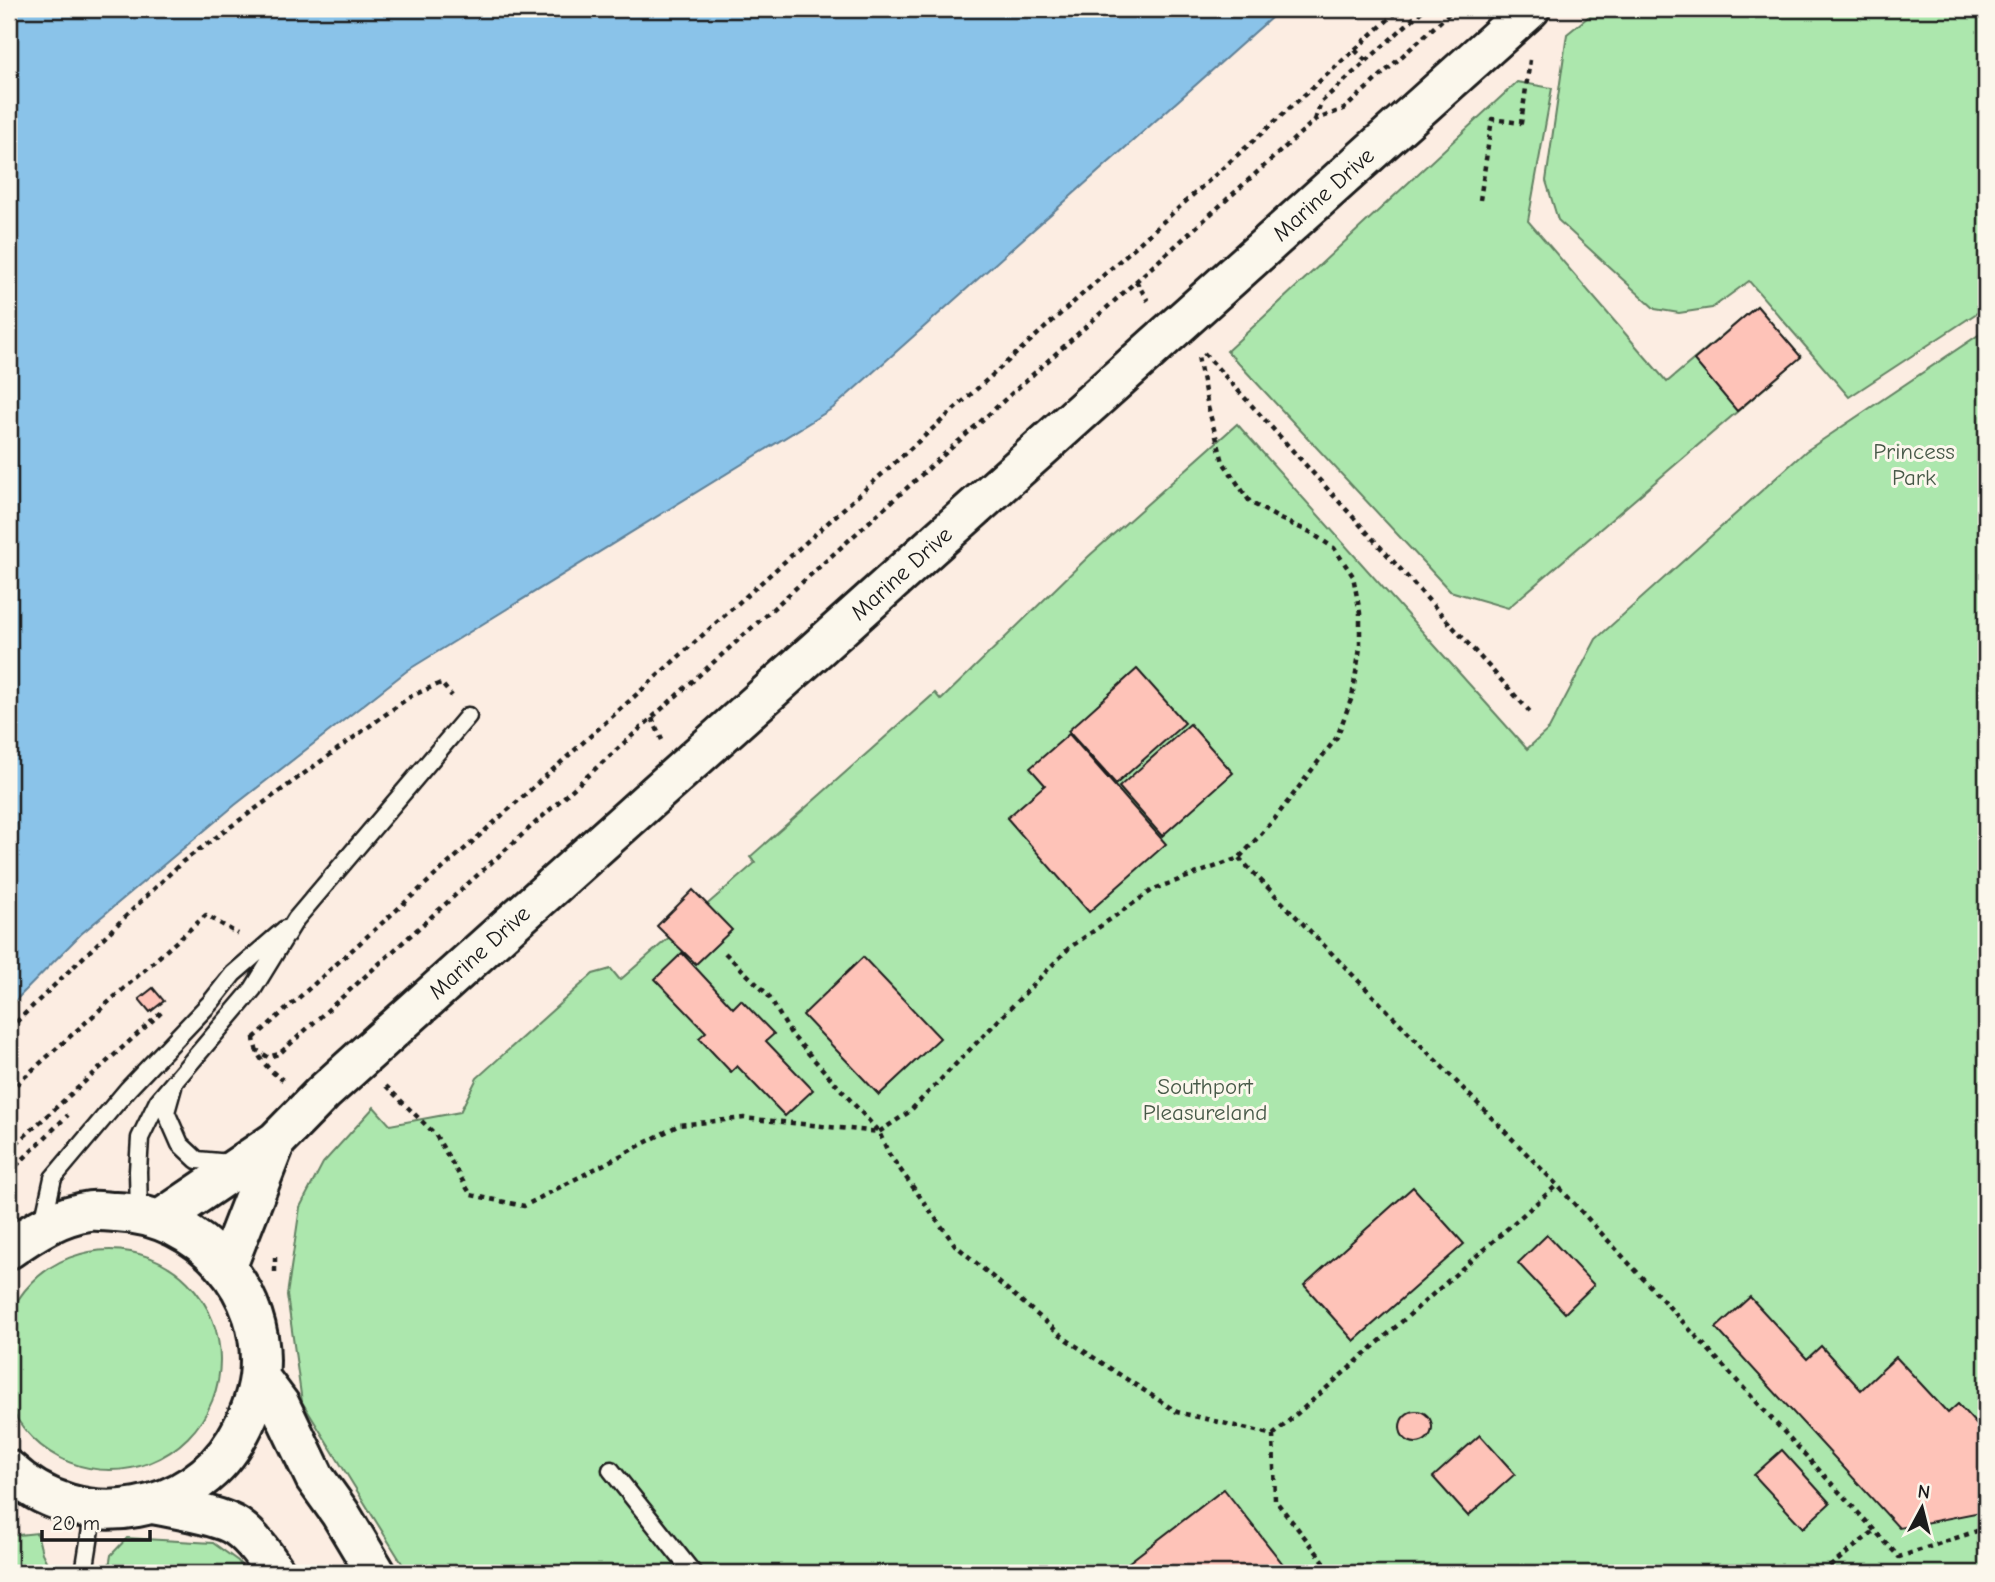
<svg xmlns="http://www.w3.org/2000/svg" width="1995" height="1582" viewBox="0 0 1995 1582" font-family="'Comic Neue',sans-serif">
<rect width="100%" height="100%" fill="#fcede2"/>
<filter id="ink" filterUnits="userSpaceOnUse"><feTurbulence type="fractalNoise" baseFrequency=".0143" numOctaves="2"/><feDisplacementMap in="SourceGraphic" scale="14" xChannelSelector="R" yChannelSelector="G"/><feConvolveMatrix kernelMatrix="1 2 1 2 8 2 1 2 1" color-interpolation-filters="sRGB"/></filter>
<g filter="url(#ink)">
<path fill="#ace7ad" stroke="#648264" stroke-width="2" d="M1598,9H1975L1986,23V307L1849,397L1749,281L1712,308L1679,313L1655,309L1558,220L1546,181L1567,34Z
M1517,82L1552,88L1528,221L1667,382L1757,306L1801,357L1508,608L1450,591L1227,351Z
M1986,330V1573H408L302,1402L287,1295L300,1207L323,1163L374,1107L390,1125L460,1112L477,1078L593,974L611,969L620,980L755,863L750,857L935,693L941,700L1089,556L1237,424L1527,749L1549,729L1596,639L1806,451Z
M0 1360a110 110 0 1 1 220 0a110 110 0 1 1-220 0Z
M37,1533L42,1553L52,1573H14L11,1567L9,1568V1536Z
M127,1538L213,1543L238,1561L246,1573H108L111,1555Z"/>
<path fill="#8ac3e9" stroke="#5e8097" stroke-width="2" d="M9,9H1281L833,408L408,670L235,805L81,934L9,1007Z"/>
<path fill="#fec3b8" stroke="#1c1c1c" stroke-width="2" d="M1757,306L1801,357L1737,411L1694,360Z
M1137,669L1185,723L1116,784L1068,731Z
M1190,724L1233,773L1162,836L1119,787Z
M1069,734L1166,844L1089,912L1007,818L1045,785L1030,768Z
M693,890L732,930L696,964L657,926Z
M682,953L733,1008L741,1000L774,1034L766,1041L813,1090L785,1116L737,1066L731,1072L699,1038L706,1032L655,979Z
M863,957L940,1038L879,1095L803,1015Z
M153,988L164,1001L150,1012L139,999Z
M1413,1187L1464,1244L1354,1341L1304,1285Z
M1547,1235L1594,1285L1565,1313L1518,1263Z
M1750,1297L1807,1359L1821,1346L1861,1390L1896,1357L1948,1413L1958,1404L1986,1435V1511L1899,1528L1716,1328Z
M1400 1427a16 16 0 1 1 32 0a16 16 0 1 1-32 0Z
M1480,1435L1515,1474L1468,1516L1433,1477Z
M1782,1450L1830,1503L1803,1528L1754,1475Z
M1224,1489L1290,1573H1115Z"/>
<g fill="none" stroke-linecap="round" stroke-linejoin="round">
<defs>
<path id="lane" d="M173,1087L166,1112L180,1144L197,1160L230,1163
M139,1213L138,1171L140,1138L158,1101L253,989L296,919L468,716
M43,1223L53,1178L128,1089L211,1002L233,974L285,929
M611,1470L693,1573
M84,1573L94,1510"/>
<path id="secondary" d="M161,1219L276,1141L323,1093L405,1019L1530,9
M9,1249C33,1232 59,1215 90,1211C98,1210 108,1212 116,1212C200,1215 269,1292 259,1377C256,1400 247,1421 235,1441C214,1476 177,1500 137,1507C90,1516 43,1502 9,1470
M227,1266L276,1141
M259,1377L280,1405L315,1478L340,1513L376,1573
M153,1504C175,1509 220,1515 237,1527C253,1538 266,1558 276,1573"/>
</defs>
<use href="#lane" stroke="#1c1c1c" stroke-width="21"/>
<use href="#secondary" stroke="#1c1c1c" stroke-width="44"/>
<path stroke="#1c1c1c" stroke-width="4.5" stroke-dasharray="5 5" stroke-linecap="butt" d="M1355,50L1366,61
M1315,120L1321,102L1424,9
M1480,200L1492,119L1521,123L1530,60
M1136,281L1148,301
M1204,353L1532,714
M652,718L662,740
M1239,858L1557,1185L1899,1557L1986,1528
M725,953L768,995L791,1034L879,1132L889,1154L955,1245L1067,1340L1177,1412L1273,1435
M9,1029L182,862L411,696L441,683L452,696
M254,1037C255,1056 267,1069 283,1080
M254,1038L1400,9
M255,1049L268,1057L279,1054L1315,120L1344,109L1454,9
M386,1086L435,1134L471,1195L524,1206L679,1125L744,1118L879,1132L909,1112L1069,948L1154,889L1239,858L1273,821L1337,737L1352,697L1360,648V613L1353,576L1334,548L1310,532L1280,519L1250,502L1223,462L1208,407L1198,356
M9,1091L206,915L238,934
M9,1150L163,1011
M9,1173L68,1115
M275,1272V1252
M1273,1435L1557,1185
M1273,1435L1275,1500L1333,1573
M1822,1573L1874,1531"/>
<use href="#lane" stroke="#fbf7ec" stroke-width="16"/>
<use href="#secondary" stroke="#fbf7ec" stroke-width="38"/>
</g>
</g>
<g text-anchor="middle" stroke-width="6" stroke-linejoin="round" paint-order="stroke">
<g font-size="23" fill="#1c1c1c" stroke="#fbf7ec">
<text transform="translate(1323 194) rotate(-42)" y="8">Marine Drive</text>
<text transform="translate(901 573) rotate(-42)" y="8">Marine Drive</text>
<text transform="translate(479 952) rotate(-42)" y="8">Marine Drive</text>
</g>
<g font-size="23" fill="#475948" stroke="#fbf7ec">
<text x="1914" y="459">Princess<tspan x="1914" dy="26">Park</tspan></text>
<text x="1205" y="1094">Southport<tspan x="1205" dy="26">Pleasureland</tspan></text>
</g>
</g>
<rect width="1995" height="1582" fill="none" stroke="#fbf7ec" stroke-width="35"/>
<rect x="18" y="18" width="1960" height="1547" fill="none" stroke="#1c1c1c" stroke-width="2.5" filter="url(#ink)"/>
<g transform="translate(1922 1508) rotate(7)" stroke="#fbf7ec" stroke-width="5" paint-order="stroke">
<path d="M0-5L12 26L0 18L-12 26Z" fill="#1c1c1c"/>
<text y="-10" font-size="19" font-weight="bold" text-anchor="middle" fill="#1c1c1c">N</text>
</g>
<path d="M42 1530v10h108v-10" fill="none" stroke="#1c1c1c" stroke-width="3.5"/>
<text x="52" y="1530" font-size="21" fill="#1c1c1c" stroke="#fbf7ec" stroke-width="5" paint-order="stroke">20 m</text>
</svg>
